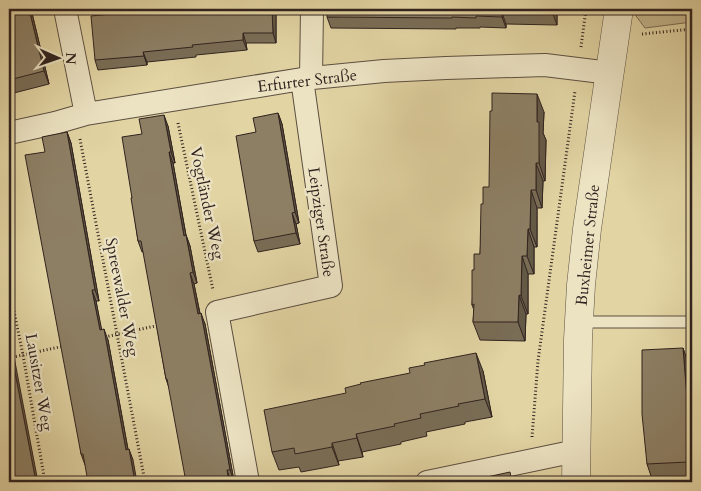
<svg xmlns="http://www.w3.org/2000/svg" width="701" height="491" viewBox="0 0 701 491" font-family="Cardo,serif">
<rect width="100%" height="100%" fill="#e2d4a3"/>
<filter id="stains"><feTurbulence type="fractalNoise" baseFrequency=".004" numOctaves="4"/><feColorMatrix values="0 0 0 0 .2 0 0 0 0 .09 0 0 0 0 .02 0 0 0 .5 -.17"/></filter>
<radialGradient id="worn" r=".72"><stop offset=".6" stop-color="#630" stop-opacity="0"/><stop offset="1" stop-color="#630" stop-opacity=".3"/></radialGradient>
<path fill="#c4b68d" stroke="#7a6c56" d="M637,9H692V22L645,28L636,16Z"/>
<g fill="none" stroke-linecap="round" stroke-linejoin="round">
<defs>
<path id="service" d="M579,322H692"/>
<path id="minor" d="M65,9L86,114
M311,78L312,9
M9,133L55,123L86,114L302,79L384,71L446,68L545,65L610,73
M248,482L217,312L331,286L302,79
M427,482L576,451"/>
<path id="tertiary" d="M576,482L578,339L581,285L587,229L619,9"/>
</defs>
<use href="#service" stroke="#5c4f40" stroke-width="13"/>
<use href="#minor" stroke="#5c4f40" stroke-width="24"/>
<use href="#tertiary" stroke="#5c4f40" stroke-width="29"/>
<path stroke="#30231f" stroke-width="3" stroke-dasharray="1 2.5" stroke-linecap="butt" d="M642,34L692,29
M581,47L586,9
M178,123L213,290
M80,139L145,482
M9,287L23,355L45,482
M105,337L160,325
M9,358L64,346
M532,437L538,361L575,91"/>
<use href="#service" stroke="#ece3c3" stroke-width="11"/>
<use href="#minor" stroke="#ece3c3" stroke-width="22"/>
<use href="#tertiary" stroke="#ece3c3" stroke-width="28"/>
</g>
<path fill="#796d56" stroke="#30231f" d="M9,9H31L49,84L10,94L9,90Z
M141,9H276V43H246L247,50L196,55V57L147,62V65L98,70L95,60L141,11Z
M557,9V25L506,24V28L480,27V28H456V29L331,28L327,17Z
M544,112L543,133L546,140L545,181H543L542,208H537V247H534V274H528V314H526L525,341L480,340L473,322L474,310L472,305L474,270L480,254L483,204Z
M278,113L282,124L299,223L296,224L300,244L258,252L254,241L256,132Z
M168,126L175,163H173L186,235L190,246L197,283L194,284L200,313L205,324L234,481H231L168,385L166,379L144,252H142L138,241L132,198L142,134Z
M67,132L71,143L99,301H96L101,329L108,340L128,449L133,460L85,465L81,454L45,152Z
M683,348L688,363L691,399H692V477L652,479L647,464Z
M483,371L492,417L465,422V424L426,432L427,436L401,442V444L362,452L363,457L338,461L339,465L301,472L299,467L279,470L272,452Z"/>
<path fill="#635946" stroke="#30231f" d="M29,9H31L49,84L44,71Z
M272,9H276V43L273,33Z
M553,9H557V25L553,14Z
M502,13L506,24V28L502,17Z
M243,33L246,43L247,50L243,40Z
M143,52L147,62V65L144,56Z
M537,94L544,112L543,133L546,140L545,181L539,163L537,122Z
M278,113L282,124L299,223L295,212Z
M164,115L168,126L175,163L171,152Z
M67,132L71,143L99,301L95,290Z
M169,152L173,163L188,247L184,236Z
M536,163L543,181L542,208L536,190Z
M531,190L537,208V247L530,229Z
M292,213L296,224L300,244L296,233Z
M528,229L534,247V274L527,256Z
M186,235L190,246L197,283L193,272Z
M522,256L528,274V314L521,296Z
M190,273L194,284L202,325L198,314Z
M92,290L96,301L104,341L100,330Z
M519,295L526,314L525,341L518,322Z
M201,313L205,324L234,481L230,470Z
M104,329L108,340L130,461L126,450Z
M9,334L10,336L38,482H36L9,341Z
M683,348L688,363L692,413L687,398Z
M476,353L483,371L492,417L485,399Z
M692,414V473L688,462L687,420Z
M356,434L362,452L363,457L357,438Z
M332,443L338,461L339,465L332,447Z
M129,449L133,460L137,482H135Z
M227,470L231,482H229Z"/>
<path fill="#8d7f64" stroke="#30231f" d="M9,9H29L44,71L9,80Z
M141,9H272L273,33H243V40L192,45L193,47L143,52L144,56L95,60L91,16L141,11Z
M327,9H553V14L502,13V17L476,16V18L452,17V18L327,17Z
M492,93L537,94V122H539V163H536V190H531L530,229H528L527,256H522L521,296L519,295L518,322H473L474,304L472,305V270H474V254H480L481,204H483V187H489L490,111H492Z
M278,113L295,212L292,213L296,233L254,241L236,136L256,132L253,118Z
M164,115L171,152H169L184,236L186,235L193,272L190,273L198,314L201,313L225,442L230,470H227L229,482H186L167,379H166L141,241H138L131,198H132L122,137L142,134L139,119Z
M67,132L95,290H92L100,330L104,329L126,450L129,449L135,482H88L83,454H81L25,155L45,152L42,137Z
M9,341L36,482H9Z
M683,348L687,398L692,399V414L687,420L688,462L647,464L642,414V350Z
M476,353L485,399L458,404L459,406L420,414L421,418L394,424L395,426L356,434L357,438L332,443V447L295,454L294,448L272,452L264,410L346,393L345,388L361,384L360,383L410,373L409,368L425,365L424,363Z
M510,472L512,482H488L487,477Z"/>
<g text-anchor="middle" stroke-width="4.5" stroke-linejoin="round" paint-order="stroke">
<g font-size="16" fill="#30231f" stroke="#ece3c3">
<text transform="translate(307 80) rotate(-7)" y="6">Erfurter Straße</text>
<text transform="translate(208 203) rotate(78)" y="6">Vogtländer Weg</text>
<text transform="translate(322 222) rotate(82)" y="6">Leipziger Straße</text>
<text transform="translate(587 245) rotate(-84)" y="6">Buxheimer Straße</text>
<text transform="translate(123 297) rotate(79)" y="6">Spreewalder Weg</text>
<text transform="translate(40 382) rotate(80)" y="6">Lausitzer Weg</text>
</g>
</g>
<rect width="701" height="491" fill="none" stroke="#e2d4a3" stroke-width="30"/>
<rect x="10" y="10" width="681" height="471" fill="none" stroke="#30231f" stroke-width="2.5"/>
<rect x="15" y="15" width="671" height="461" fill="none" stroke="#30231f"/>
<g transform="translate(58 58) rotate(92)" stroke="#ece3c3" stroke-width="4" paint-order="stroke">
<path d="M0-4L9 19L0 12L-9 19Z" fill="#30231f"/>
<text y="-8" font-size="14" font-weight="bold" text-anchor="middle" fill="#30231f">N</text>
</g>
<rect width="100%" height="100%" filter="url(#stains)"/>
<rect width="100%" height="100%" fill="url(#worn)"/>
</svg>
